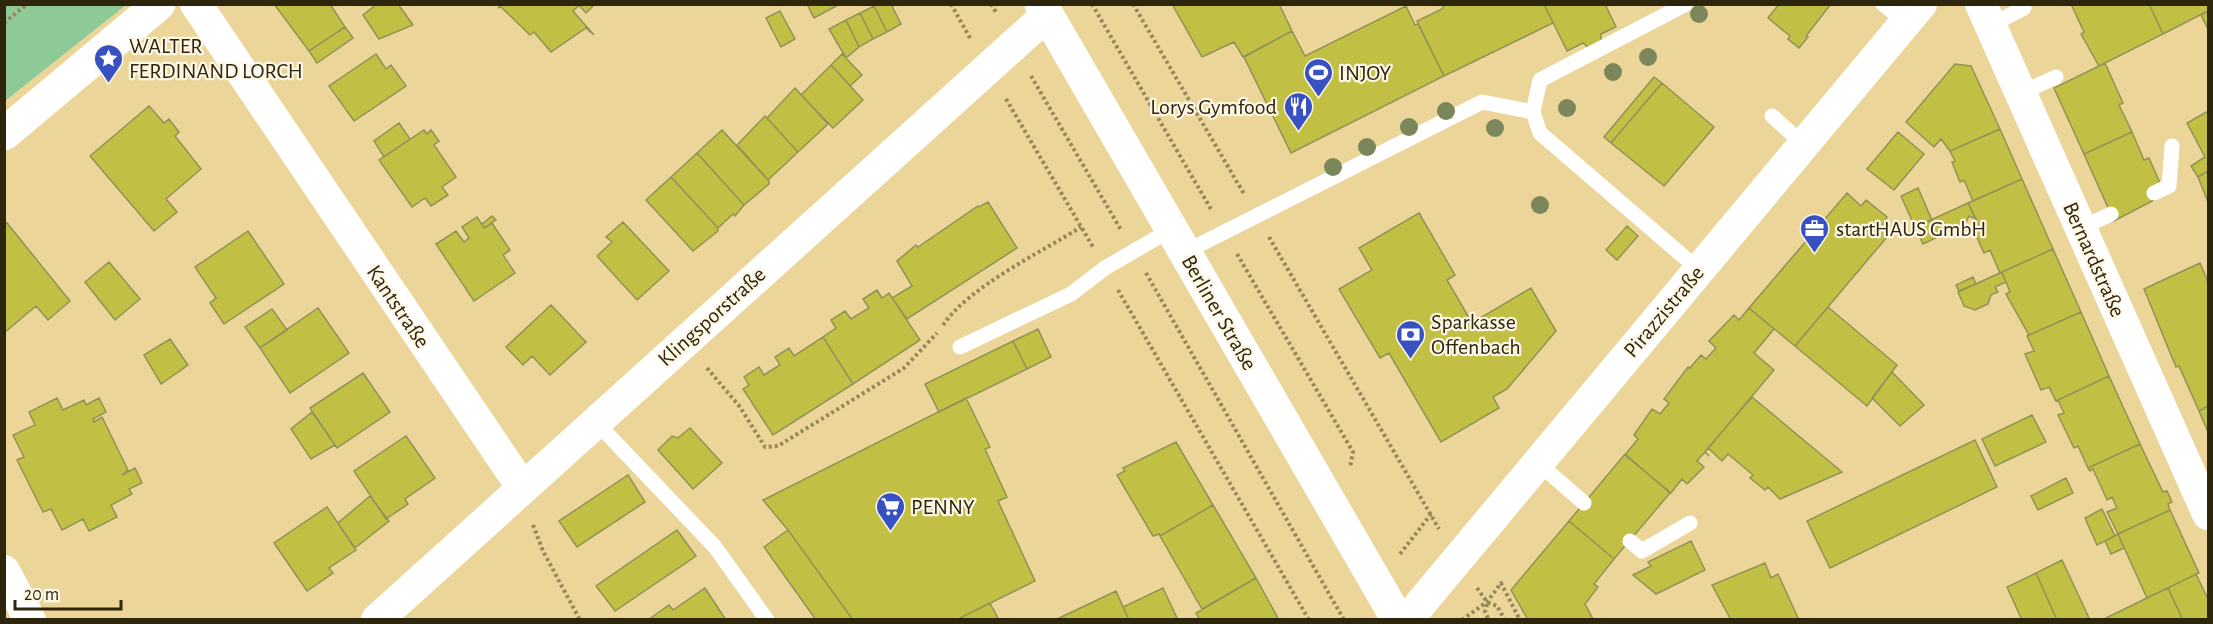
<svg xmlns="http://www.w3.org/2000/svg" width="2213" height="624" viewBox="0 0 2213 624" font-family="'Alegreya Sans',sans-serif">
<rect width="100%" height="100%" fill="#ecd598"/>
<path fill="#8eca98" d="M5,4H126V5L5,101Z"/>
<path fill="#c1c044" stroke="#919256" stroke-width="1.5" d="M274,4H330L345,27L309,51Z
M377,4H398L413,25L379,39L363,15Z
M502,4H595L586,13L579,5L573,11L594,35L586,28L551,52L534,32L530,35L501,7L498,8Z
M807,4H840L814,18Z
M877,4H891L901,24L887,32L874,6Z
M1172,4H1279L1292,31L1243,57L1234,42L1202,57Z
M1445,4H1544L1553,23L1444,76L1417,21L1442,9Z
M1544,4H1605L1616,27L1601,34V45L1591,50L1583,43L1567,51Z
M1779,4H1831L1806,36L1808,37L1799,48L1788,39L1790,36L1768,18Z
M2071,4H2149L2163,34L2099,66L2081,34L2084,32Z
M2149,4H2208V11L2163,34Z
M874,6L887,32L873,39L860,13Z
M1406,6L1415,25L1418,24L1444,76L1291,153L1244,57L1292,31L1305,56Z
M780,11L795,39L781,47L766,18Z
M2208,11V29L2201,15Z
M860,13L873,39L859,47L846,20Z
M846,20L859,47L846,58L829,29Z
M345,27L353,38L317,63L309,51Z
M376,54L386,69L391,65L406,86L354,121L329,86Z
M842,54L862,75L850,86L831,65Z
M2105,63L2123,103L2119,105L2132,132L2084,154L2054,88Z
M1955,64L1971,66L2000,129L1950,151L1941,139L1934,147L1906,122Z
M831,65L863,100L833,128L801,95Z
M1654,77L1662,83L1611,143L1604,137Z
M1662,83L1714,127L1664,186L1611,143Z
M795,88L828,124L798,152L767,118Z
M149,106L164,123L169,119L179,132L175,136L201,169L166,199L177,212L154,231L90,156Z
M2208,111V171L2198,177L2191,166L2205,157L2187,123Z
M765,116L798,152L768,180L737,145Z
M399,123L410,139L384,157L374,141Z
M2000,129L2022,179L1973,201L1964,180L1960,182L1952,162L1955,161L1950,151Z
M424,130L427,134L431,130L439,141L434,145L456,177L442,187L448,195L431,206L425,198L412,207L379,160Z
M722,130L769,181V184L744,205L697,153Z
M1898,132L1924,154L1894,190L1867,169Z
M2132,132L2144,160L2149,158L2160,183L2156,199L2114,221L2084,154Z
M697,153L744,205L735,216L733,214L718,228L671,177Z
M2208,171V202L2198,177Z
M671,177L718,228V231L693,251L646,200Z
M2022,179L2053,249L2000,273L1990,250L1984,253L1973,229L1978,225L1968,203Z
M1918,188L1932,220L1915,227L1901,196Z
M1847,193L1861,206L1866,200L1887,217L1883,224L1892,231L1795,346L1749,308Z
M988,202L1017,248L907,319L892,298L912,286L897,261L916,245L918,247L978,206L979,207Z
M1968,203L1976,219L1969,216L1965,224L1923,244L1915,227Z
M1419,213L1455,275L1447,280L1472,323L1531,288L1556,331L1507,389L1493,397L1499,408L1441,442L1389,353L1380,358L1339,289L1372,270L1359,248Z
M492,216L496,220L484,228L482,224Z
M477,217L484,228L492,223L510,250L503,255L515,273L474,301L436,244L456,231L464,242L469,238L462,227Z
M623,222L669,271L637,300L597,256L612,242L606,237Z
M7,223L70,301L48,320L36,306L4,333V224Z
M1627,226L1638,236L1617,260L1606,250Z
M248,231L284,284L224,324L210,303L216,298L195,267Z
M2053,249L2081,312L2029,335L2006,294L2010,292L2002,272Z
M109,262L140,299L115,320L85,282Z
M2200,263L2208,282V406L2199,411L2179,366L2176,367L2144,289Z
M2002,272L2006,282L1995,287L1998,292L1991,295L1988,304L1975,310L1964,306L1958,292Z
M1973,277L1976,284L1959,291L1956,285Z
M877,290L882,298L889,293L920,340L853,384L823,337L836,328L831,320L845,311L851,319L869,308L863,299Z
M551,305L586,342L550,375L532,356L523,365L506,347Z
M1828,307L1897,365L1867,406L1795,346Z
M318,308L349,353L290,393L260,348Z
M1749,308L1774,329L1754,353L1774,370L1705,452L1709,456L1705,452L1697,461L1704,467L1687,484L1682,479L1671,493L1625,455L1638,439L1634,435L1652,409L1660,414L1669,403L1664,399L1688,367L1690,368L1701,355L1706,359L1716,348L1709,341L1734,315L1739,320Z
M272,309L287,330L260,348L245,327Z
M2081,312L2109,376L2056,401L2049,387L2041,390L2025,354L2034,351L2027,336Z
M1038,329L1051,357L1027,369L1013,341Z
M823,337L853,384L773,435L743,389L749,385L744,377L759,367L764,375L780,365L775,357L789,348L794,356Z
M170,339L188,365L161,384L144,355Z
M1013,341L1027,369L939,412L925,384Z
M1892,372L1924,405L1900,426L1872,398Z
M363,373L390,412L337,448L310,408Z
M2109,376L2140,444L2088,468L2078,446L2074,448L2058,415L2064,413L2058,400Z
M1752,397L1842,472L1780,499L1768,487L1765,490L1750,478L1753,475L1728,454L1722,461L1708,448Z
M57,398L63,410L84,400L86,405L99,398L106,412L93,419L94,422L102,417L128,470L122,475L135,468L142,483L129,489L132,494L111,505L117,517L89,531L83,519L62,530L51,509L43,512L17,460L24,457L13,435L35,425L29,412Z
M966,398L990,447L985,449L1007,497L998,501L1035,581L956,620H853L788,530L763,500Z
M2208,406V432L2199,411Z
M312,412L335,445L311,459L291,429Z
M2032,415L2046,442L1995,466L1982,439Z
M690,428L722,463L693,489L658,450L672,436L678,438Z
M406,436L435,478L405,499L408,504L386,519L354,471Z
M1975,440L1997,487L1830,568L1807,521Z
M1176,442L1213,505L1160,536L1159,534L1153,536L1117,475L1125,471L1123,468Z
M2140,444L2163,492L2167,491L2172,502L2168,504L2170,510L2118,534L2107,512L2117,508L2112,497L2107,500L2093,469L2090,471L2088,468Z
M1625,454L1670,493L1614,559L1569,521Z
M628,475L645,502L577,547L559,521Z
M2066,478L2073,493L2038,510L2031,496Z
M370,496L389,521L355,548L338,523Z
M1213,505L1256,578L1202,609L1160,536Z
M327,507L356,550L329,568L333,573L307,591L274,543Z
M2102,509L2115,536L2097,545L2085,518Z
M2170,510L2199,573L2147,598L2118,534Z
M1569,521L1614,559L1594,584L1598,587L1585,604L1593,619L1528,620L1511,590Z
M677,530L696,556L615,611L596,586Z
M788,530L853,620H816L764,547Z
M2118,534L2124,548L2111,554L2105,541Z
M1691,541L1705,570L1656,594L1633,575L1651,566L1648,562Z
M2062,560L2090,620H2057L2036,573Z
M1765,563L1771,578L1778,574L1799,620H1731L1712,585Z
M2036,573L2057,620H2022L2007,587Z
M2196,574L2207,597L2208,596V620H2183L2168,588Z
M1256,578L1279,620H1200L1196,613Z
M705,588L726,620H648L669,605L673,610Z
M1163,588L1178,620H1129L1123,607Z
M2168,588L2183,620H2102L2147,598Z
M1116,591L1129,620H1055Z
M990,603L999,620H956Z"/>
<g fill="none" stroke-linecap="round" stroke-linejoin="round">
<path stroke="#97875a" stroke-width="4" stroke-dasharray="3 3" stroke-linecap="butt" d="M951,4L970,38
M991,4L997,14
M1092,4L1212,211
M1133,4L1244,194
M4,23L27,4
M1031,76L1121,230
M1006,99L1093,247
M1269,237L1439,529
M1237,254L1353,452L1350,467
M1146,273L1344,620
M1118,290L1309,620
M943,325C970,286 1040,253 1081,227
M707,368L740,407L765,447L778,446L904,368L937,333
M533,525L543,551L580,620
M1400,554L1431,514
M1477,588L1487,602L1497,606L1505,620
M1487,604L1485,612L1489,620
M1462,620L1487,602L1501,583L1520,620"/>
<path stroke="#fff" stroke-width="15" d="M1686,4L1540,80L1533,112L1540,133L1698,269
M1883,4L1906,23
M1991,25L2024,8
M2021,93L2056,77
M1772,116L1803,144
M2154,193L2169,186L2172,146
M2081,228L2111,214
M1185,252L1482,102L1533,112
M960,347L1071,294L1105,268L1172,229
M595,421L715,547L767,620
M1537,462L1584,503
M1630,541L1642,551L1690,523"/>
<path stroke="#fff" stroke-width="32" d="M196,4L522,487
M1981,4L2208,514
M4,571L30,620
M377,620L1047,15
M1407,620L1921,4"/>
<path stroke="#fff" stroke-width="33" d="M1041,4L1398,620
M4,134L159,4"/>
</g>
<g fill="#7b865a">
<circle cx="1699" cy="14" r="9"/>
<circle cx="1648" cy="57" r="9"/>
<circle cx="1613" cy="72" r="9"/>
<circle cx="1567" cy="108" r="9"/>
<circle cx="1446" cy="111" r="9"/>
<circle cx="1409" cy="127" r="9"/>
<circle cx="1495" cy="128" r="9"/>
<circle cx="1367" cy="147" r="9"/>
<circle cx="1333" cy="167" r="9"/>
<circle cx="1540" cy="205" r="9"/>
</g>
<defs>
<symbol id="sight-pin" viewBox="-11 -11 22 30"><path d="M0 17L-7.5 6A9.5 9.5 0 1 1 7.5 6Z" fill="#3750c2" stroke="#fef7e5"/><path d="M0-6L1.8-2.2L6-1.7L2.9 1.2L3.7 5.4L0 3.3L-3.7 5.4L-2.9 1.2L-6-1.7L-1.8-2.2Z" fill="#fff"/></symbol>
<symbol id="stadium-pin" viewBox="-11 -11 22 30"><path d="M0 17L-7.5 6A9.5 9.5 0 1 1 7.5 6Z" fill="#3750c2" stroke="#fef7e5"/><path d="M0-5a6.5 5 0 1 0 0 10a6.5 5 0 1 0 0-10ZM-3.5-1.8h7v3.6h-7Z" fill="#fff"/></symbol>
<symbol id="restaurant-pin" viewBox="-11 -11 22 30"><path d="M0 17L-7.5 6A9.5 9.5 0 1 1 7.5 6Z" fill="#3750c2" stroke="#fef7e5"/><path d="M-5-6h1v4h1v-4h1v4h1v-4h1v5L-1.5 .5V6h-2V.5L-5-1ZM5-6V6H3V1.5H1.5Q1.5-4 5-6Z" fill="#fff"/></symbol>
<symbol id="office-pin" viewBox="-11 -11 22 30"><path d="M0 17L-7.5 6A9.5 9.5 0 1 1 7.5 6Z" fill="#3750c2" stroke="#fef7e5"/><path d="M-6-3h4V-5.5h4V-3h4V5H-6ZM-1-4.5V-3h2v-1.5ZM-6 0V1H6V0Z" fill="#fff"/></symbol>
<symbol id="bank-pin" viewBox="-11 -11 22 30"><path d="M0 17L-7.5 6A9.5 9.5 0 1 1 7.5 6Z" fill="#3750c2" stroke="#fef7e5"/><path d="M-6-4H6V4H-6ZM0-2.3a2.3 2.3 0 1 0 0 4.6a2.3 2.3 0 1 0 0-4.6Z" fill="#fff"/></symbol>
<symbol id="supermarket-pin" viewBox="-11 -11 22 30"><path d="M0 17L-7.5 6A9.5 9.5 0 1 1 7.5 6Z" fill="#3750c2" stroke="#fef7e5"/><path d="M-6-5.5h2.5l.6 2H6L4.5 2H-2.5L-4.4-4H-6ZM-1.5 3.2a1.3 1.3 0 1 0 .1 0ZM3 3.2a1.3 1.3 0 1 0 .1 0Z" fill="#fff"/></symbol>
</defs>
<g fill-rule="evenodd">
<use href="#sight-pin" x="92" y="42" width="33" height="45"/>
<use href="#stadium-pin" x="1302" y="56" width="33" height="45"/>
<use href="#restaurant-pin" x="1282" y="90" width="33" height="45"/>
<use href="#office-pin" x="1798" y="212" width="33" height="45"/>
<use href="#bank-pin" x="1394" y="318" width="33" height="45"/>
<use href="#supermarket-pin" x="874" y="490" width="33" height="45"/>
</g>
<g text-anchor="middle" stroke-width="4.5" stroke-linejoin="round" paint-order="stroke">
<g font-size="22" fill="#2e250d" stroke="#fef7e5" text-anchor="start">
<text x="129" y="53">WALTER<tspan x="129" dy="25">FERDINAND LORCH</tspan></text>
<text x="1339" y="80">INJOY</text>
<text x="1277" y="114" text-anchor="end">Lorys Gymfood</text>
<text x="1836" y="236">startHAUS GmbH</text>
<text x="1431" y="329">Sparkasse<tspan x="1431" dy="25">Offenbach</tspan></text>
<text x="911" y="514">PENNY</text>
</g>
<g font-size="22" fill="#2e250d" stroke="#fef7e5">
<text transform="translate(2095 259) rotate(66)" y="8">Bernardstraße</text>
<text transform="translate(399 306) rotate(56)" y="8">Kantstraße</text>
<text transform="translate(1663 311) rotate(-50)" y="8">Pirazzistraße</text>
<text transform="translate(1220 312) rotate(60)" y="8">Berliner Straße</text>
<text transform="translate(711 316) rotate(-42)" y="8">Klingsporstraße</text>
</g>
</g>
<rect width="2213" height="624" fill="none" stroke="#2e250d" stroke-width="12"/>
<path d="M15 600v9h106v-9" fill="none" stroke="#2e250d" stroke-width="3"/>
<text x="24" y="600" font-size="18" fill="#2e250d" stroke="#fef7e5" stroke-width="4.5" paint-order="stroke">20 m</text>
</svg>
